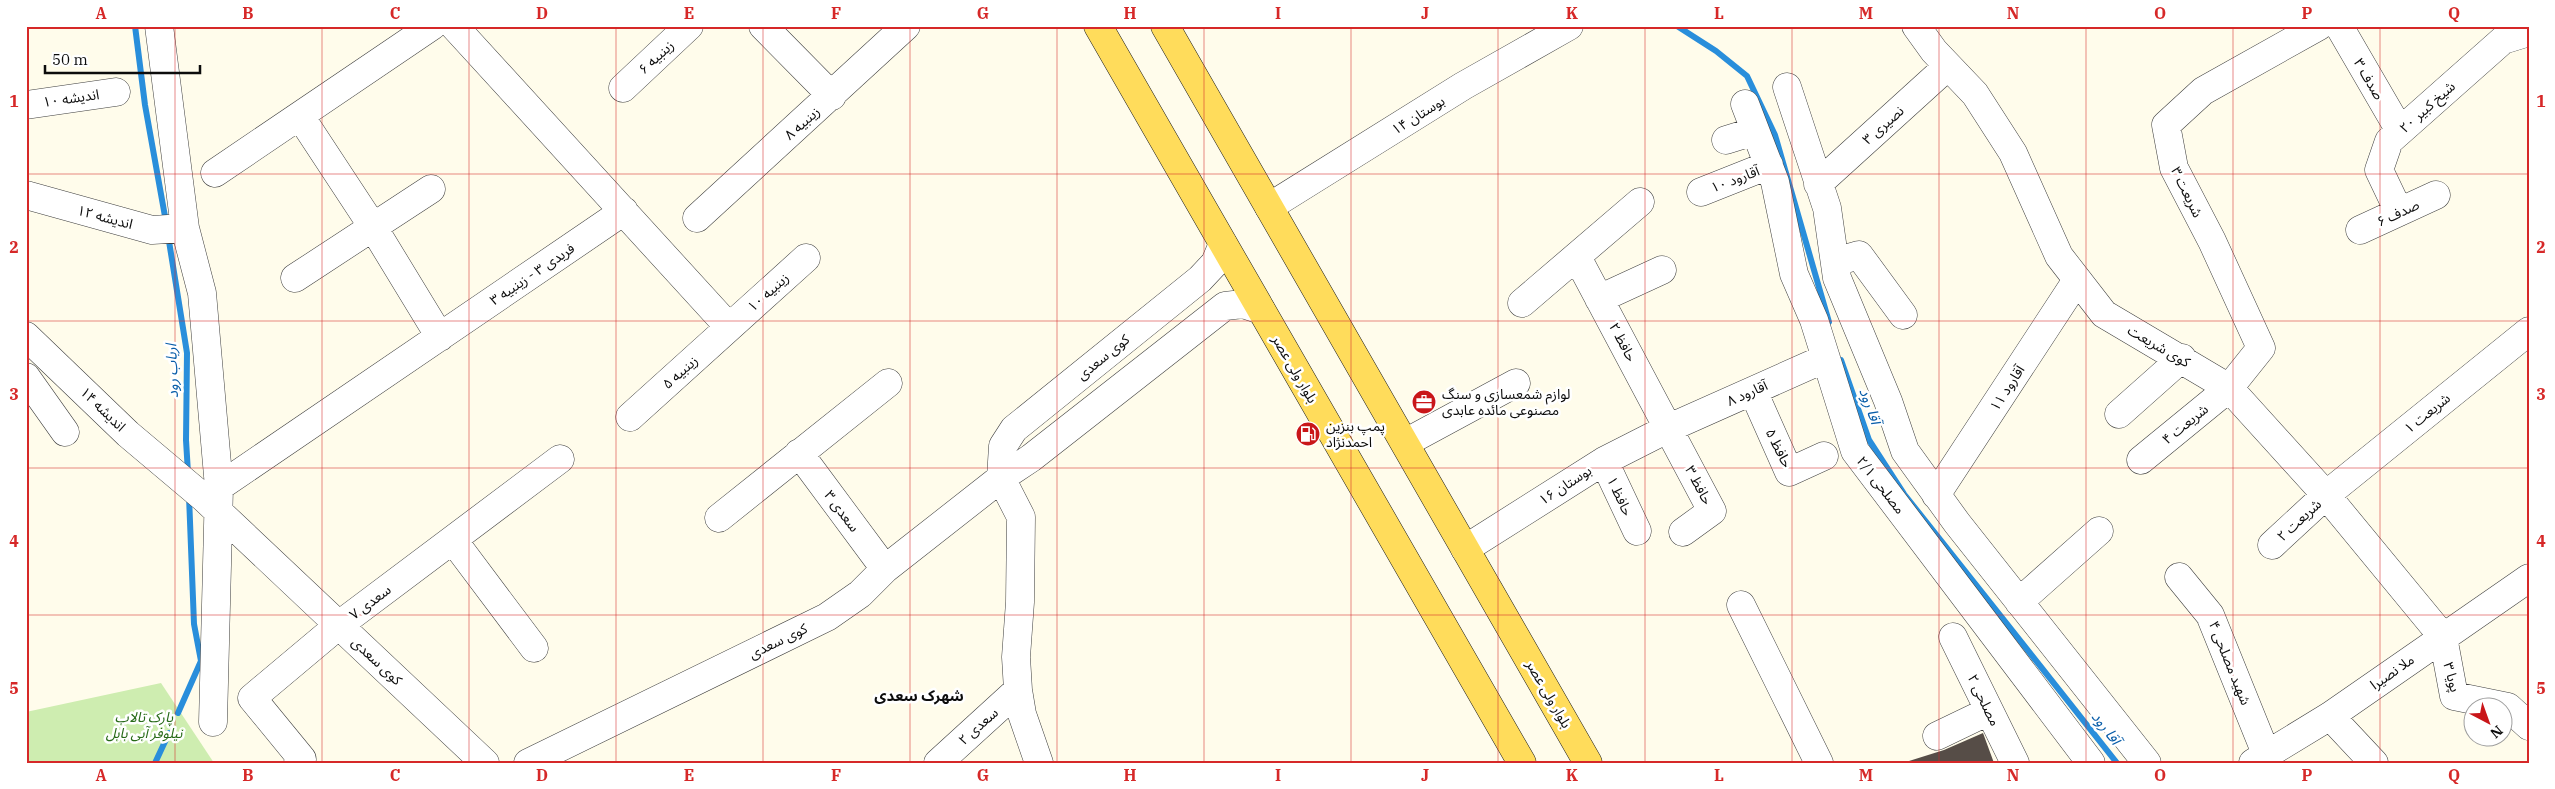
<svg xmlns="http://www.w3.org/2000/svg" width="2555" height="789" viewBox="0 0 2555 789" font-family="'IBM Plex Serif','Noto Sans Arabic',serif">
<rect width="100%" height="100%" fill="#fffceb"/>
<path fill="#ceedb0" d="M161,683L214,763H26V712Z"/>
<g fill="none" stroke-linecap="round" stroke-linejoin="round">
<path stroke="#298edb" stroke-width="6" d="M135,26L145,105L166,222
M1677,26L1716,51L1747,76L1775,135L1829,322
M168,235L187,353L186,440L188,473
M1841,360L1869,440L1904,494L2117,763
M178,713L201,661L194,624L189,496
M155,763L169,733"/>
</g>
<path fill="#564d47" d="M1983,733L1994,763H1909V761L1944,750Z"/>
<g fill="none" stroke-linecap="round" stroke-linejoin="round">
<defs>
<path id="minor" d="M159,26L185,228L202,293L219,487L213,722
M454,26L729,327
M763,26L832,96
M1916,26L1934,51L1975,94L2013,153L2059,256L2104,314L2229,388L2326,495L2443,637L2454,696L2508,707L2529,726
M2339,26L2400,131
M1787,87L1827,208L1837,278L1888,401L1905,451L1957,523L2147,763
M623,88L689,26
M1745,104L1775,182L1794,274L1814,320L1855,451L2091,763
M26,105L116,92
M300,116L373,227L440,337
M1726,140L1755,131
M215,173L432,26
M1818,184L1948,66
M1701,192L1769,165
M26,195L152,230L185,228
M1269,207L1463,86L1569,26
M2399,212L2379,170L2389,141L2503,40L2529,32
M697,218L906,26
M2360,230L2436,195
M1223,244L1215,263L1200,279L1014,429L1003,446L1001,478L1031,458L1225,306L1243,304L1261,310
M1577,257L1712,511L1683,532
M1835,262L1859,255L1903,315
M295,278L431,189
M1599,299L1662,270
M1522,303L1640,202
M26,336L128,434L204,498L485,763
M26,377L65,432
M1753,391L1789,472L1824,456
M2119,414L2182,358
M630,417L806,258
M1405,443L1516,383
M799,453L885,569
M2141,460L2229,388L2261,348L2212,241L2174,168L2166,125L2203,91L2319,26
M1604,461L1637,531
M219,487L624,211
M1936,495L2077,280
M719,518L888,383
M453,540L534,648
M2272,545L2326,495L2529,331
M1465,549L1604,461L1669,428L1826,358
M2179,577L2210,615L2267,756
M2019,602L2099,531
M1741,605L1819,763
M1953,637L2015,763
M2330,716L2374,763
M1937,736L1989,711
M298,763L302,759L252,698L339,625L560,459
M528,763L827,617L860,594L885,569L1001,478L1021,517L1020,602L1016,657L1018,690L1022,714L1039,763
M938,763L1018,690
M2253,763L2330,716L2529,578"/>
<path id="major" d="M1098,26L1522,763
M1165,26L1588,763"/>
</defs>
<use href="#minor" stroke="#3f3f3f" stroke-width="29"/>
<use href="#major" stroke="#1d1d1d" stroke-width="29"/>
<use href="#minor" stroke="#fff" stroke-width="28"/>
<use href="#major" stroke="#ffdc5b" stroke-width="28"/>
</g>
<path fill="none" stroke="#d62828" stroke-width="1" stroke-opacity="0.55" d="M175,26V763M322,26V763M469,26V763M616,26V763M763,26V763M910,26V763M1057,26V763M1204,26V763M1351,26V763M1498,26V763M1645,26V763M1792,26V763M1939,26V763M2086,26V763M2233,26V763M2380,26V763M26,174H2529M26,321H2529M26,468H2529M26,615H2529"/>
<defs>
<symbol id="office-disc" viewBox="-11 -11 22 22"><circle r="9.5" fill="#c91619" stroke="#fff"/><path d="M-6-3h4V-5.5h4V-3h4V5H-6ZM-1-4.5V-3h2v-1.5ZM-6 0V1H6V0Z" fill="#fff"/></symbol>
<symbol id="fuel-disc" viewBox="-11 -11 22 22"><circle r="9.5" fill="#c91619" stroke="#fff"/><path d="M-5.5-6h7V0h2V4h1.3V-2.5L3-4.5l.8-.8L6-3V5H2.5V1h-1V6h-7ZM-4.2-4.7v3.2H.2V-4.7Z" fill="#fff"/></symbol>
</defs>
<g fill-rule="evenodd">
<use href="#office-disc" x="1410" y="388" width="28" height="28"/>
<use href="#fuel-disc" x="1294" y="420" width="28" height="28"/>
</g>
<g text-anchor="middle" stroke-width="5" stroke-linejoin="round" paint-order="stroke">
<g font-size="14" fill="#0c0c0c" stroke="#fff">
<text transform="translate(656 57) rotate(-43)" y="5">زینبیه ۶</text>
<text transform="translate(2369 79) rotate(60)" y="5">صدف ۳</text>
<text transform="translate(71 98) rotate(-8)" y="5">اندیشه ۱۰</text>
<text transform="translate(2427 107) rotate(-42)" y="5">شیخ کبیر ۲۰</text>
<text transform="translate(1418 115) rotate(-32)" y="5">بوستان ۱۴</text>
<text transform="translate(802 123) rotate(-42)" y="5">زینبیه ۸</text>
<text transform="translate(1883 125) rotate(-42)" y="5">نصیری ۳</text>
<text transform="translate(1735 179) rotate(-21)" y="5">آقارود ۱۰</text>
<text transform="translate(2187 192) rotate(64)" y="5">شریعت ۳</text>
<text transform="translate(2398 213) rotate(-25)" y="5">صدف ۶</text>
<text transform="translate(105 217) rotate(15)" y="5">اندیشه ۱۲</text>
<text transform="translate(532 274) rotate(-34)" y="5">فریدی ۳ - زینبیه ۳</text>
<text transform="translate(768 292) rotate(-42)" y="5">زینبیه ۱۰</text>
<text transform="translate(1623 342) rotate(62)" y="5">حافظ ۲</text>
<text transform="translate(2159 346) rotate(30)" y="5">کوی شریعت</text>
<text transform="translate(1103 357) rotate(-39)" y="5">کوی سعدی</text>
<text transform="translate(1295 369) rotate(60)" y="5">بلوار ولی عصر</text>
<text transform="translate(680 372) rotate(-42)" y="5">زینبیه ۵</text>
<text transform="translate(2007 388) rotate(-57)" y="5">آقارود ۱۱</text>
<text transform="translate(1747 393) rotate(-24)" y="5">آقارود ۸</text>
<text transform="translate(103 409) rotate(44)" y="5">اندیشه ۱۴</text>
<text transform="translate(2427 413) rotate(-39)" y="5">شریعت ۱</text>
<text transform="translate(2185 424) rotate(-39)" y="5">شریعت ۴</text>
<text transform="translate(1779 448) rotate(63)" y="5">حافظ ۵</text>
<text transform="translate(1565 485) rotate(-33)" y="5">بوستان ۱۶</text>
<text transform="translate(1699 485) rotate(62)" y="5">حافظ ۳</text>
<text transform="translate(1881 485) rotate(52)" y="5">مصلحی ۲/۱</text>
<text transform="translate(1620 496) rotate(65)" y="5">حافظ ۱</text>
<text transform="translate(842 511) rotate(53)" y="5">سعدی ۳</text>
<text transform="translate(2299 520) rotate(-43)" y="5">شریعت ۲</text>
<text transform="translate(370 602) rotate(-37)" y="5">سعدی ۷</text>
<text transform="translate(778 641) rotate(-26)" y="5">کوی سعدی</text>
<text transform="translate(377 661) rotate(43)" y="5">کوی سعدی</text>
<text transform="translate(2230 663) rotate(68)" y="5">شهید مصلحی ۴</text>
<text transform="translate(2392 672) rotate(-35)" y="5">ملا نصیرا</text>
<text transform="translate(2452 677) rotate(75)" y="5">پویا ۳</text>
<text transform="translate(1549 694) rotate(60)" y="5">بلوار ولی عصر</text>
<text transform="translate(1984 700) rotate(64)" y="5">مصلحی ۲</text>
<text transform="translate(978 726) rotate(-42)" y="5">سعدی ۲</text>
</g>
<g font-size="14" fill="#0c0c0c" stroke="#fff" text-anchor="start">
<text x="1442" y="399">لوازم شمعسازی و سنگ<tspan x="1442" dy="16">مصنوعی مائده عابدی</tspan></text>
<text x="1326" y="431">پمپ بنزین<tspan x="1326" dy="16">احمدنژاد</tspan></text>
</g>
<g font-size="14" font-style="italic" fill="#256916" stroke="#fff">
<text x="144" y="722">پارک تالاب<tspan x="144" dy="16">نیلوفر آبی بابل</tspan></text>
</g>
<g font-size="15" font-style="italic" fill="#095ea9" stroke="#fff">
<text transform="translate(172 371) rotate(-92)" y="5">ارباب رود</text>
<text transform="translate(1870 406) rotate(70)" y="5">آقا رود</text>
<text transform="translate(2106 728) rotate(52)" y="5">آقا رود</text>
</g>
<g font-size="15" font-weight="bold" fill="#0c0c0c" stroke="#fff">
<text x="919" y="701">شهرک سعدی</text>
</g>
</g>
<rect width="2555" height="789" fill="none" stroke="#ffffff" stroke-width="55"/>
<g transform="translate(2488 722) rotate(139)"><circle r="24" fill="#ffffff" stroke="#9e9e9e"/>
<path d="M0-4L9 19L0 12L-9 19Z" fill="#c91619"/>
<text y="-8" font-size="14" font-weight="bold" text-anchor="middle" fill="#0c0c0c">N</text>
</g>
<path d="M45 65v8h155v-8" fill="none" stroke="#0c0c0c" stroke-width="2.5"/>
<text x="52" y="65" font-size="15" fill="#0c0c0c" stroke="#ffffff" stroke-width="4" paint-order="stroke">50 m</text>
<rect x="28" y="28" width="2500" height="734" fill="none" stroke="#d62828" stroke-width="2"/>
<g font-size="16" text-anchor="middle" font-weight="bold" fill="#d62828">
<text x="101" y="19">A</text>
<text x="248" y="19">B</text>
<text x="395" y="19">C</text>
<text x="542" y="19">D</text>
<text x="689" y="19">E</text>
<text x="836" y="19">F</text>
<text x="983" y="19">G</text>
<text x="1130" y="19">H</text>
<text x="1278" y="19">I</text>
<text x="1425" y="19">J</text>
<text x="1572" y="19">K</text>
<text x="1719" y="19">L</text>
<text x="1866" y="19">M</text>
<text x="2013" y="19">N</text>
<text x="2160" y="19">O</text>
<text x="2307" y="19">P</text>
<text x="2454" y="19">Q</text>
<text x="14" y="107">1</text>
<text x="2541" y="107">1</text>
<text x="14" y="253">2</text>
<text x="2541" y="253">2</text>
<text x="14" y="400">3</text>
<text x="2541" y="400">3</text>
<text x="14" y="547">4</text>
<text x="2541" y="547">4</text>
<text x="14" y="694">5</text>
<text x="2541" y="694">5</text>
<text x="101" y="781">A</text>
<text x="248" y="781">B</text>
<text x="395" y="781">C</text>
<text x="542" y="781">D</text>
<text x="689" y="781">E</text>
<text x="836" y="781">F</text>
<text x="983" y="781">G</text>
<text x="1130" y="781">H</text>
<text x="1278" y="781">I</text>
<text x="1425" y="781">J</text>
<text x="1572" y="781">K</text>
<text x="1719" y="781">L</text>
<text x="1866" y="781">M</text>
<text x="2013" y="781">N</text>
<text x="2160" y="781">O</text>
<text x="2307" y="781">P</text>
<text x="2454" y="781">Q</text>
</g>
</svg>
